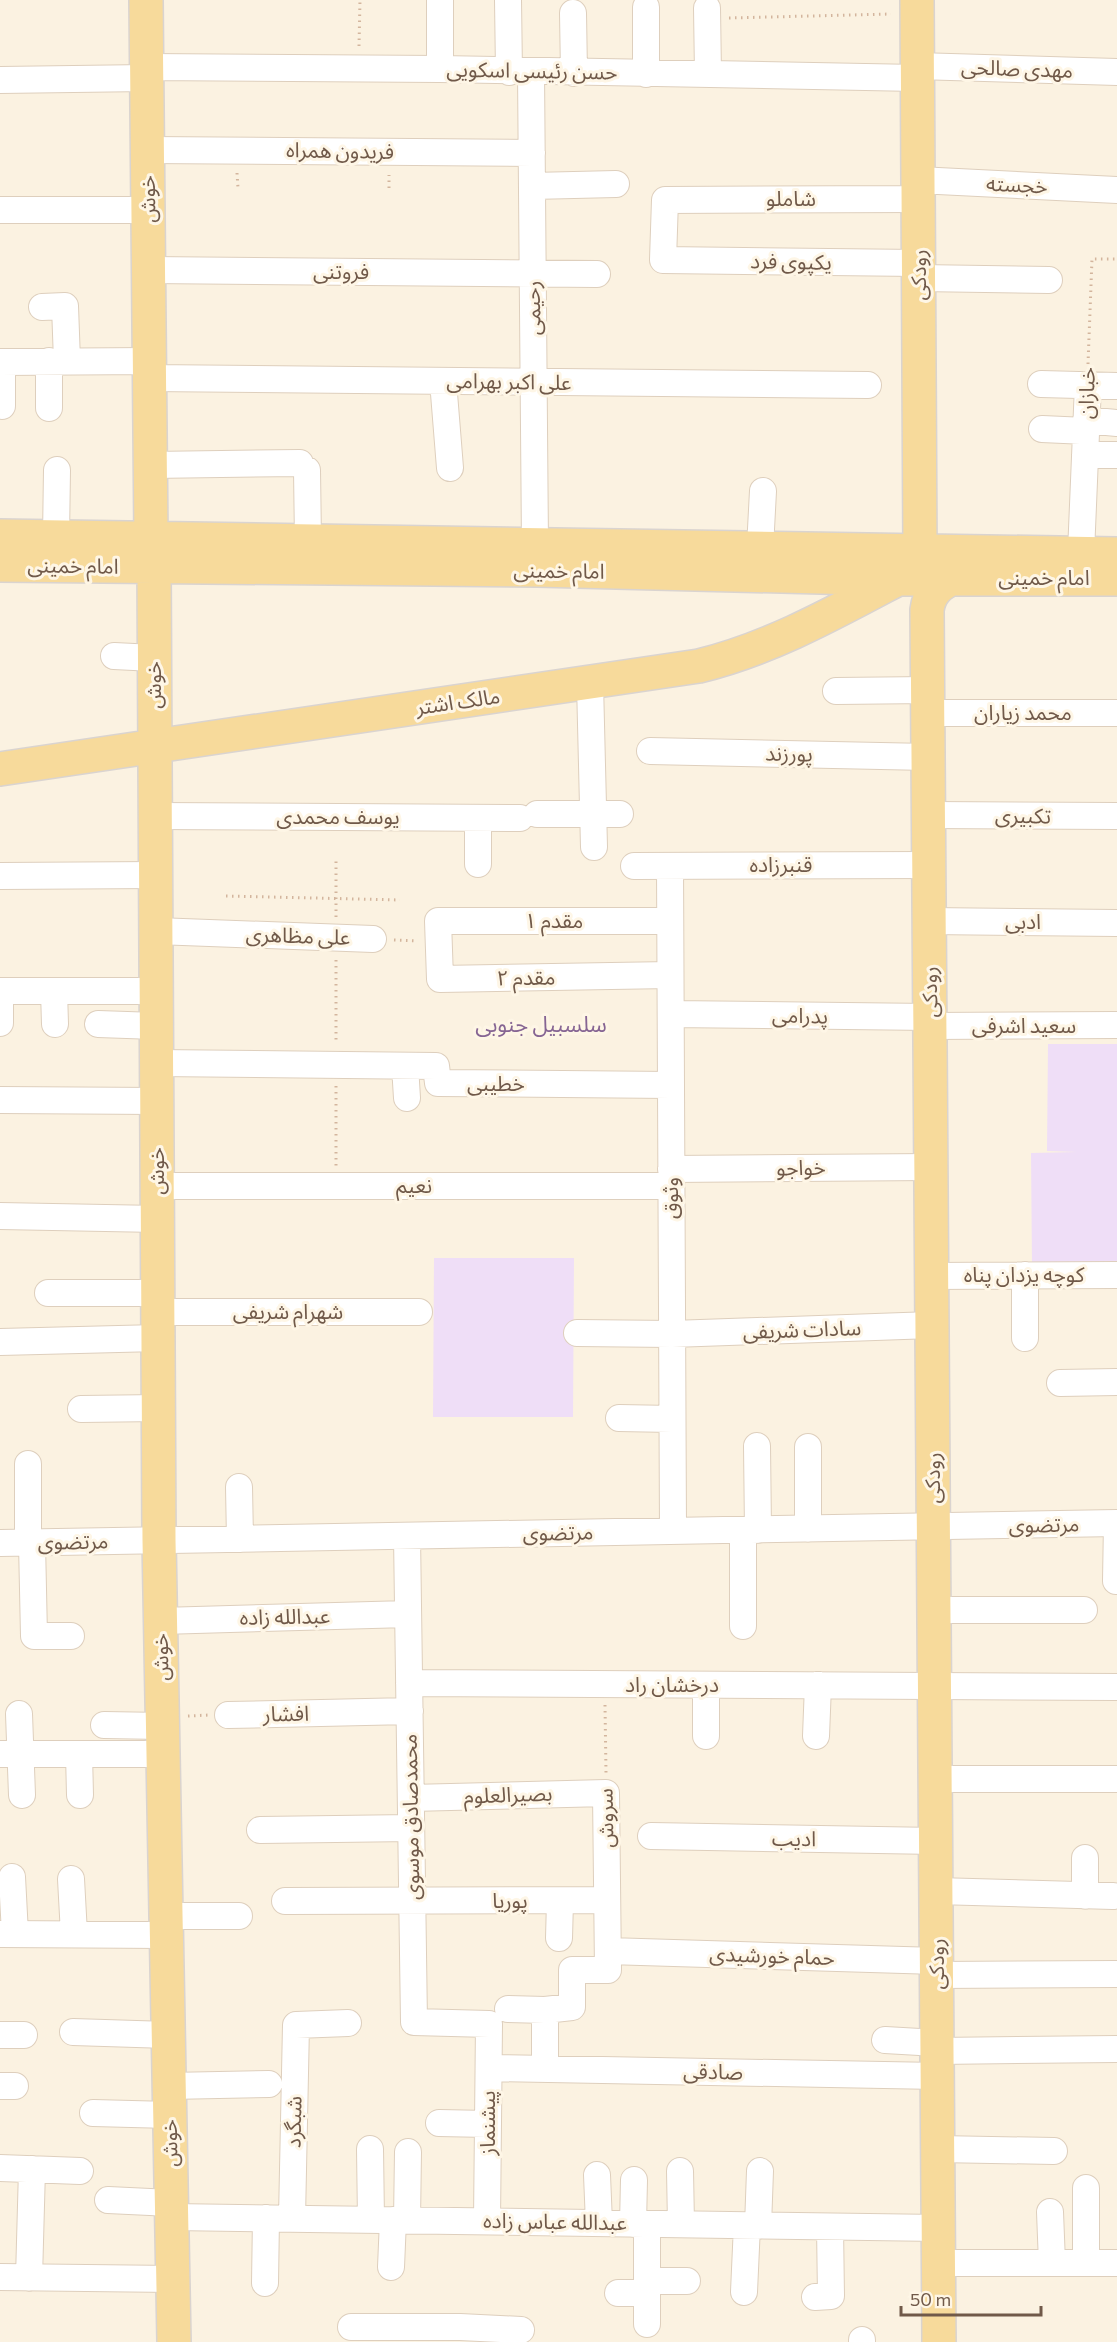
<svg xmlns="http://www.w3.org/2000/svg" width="1117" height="2342" viewBox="0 0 1117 2342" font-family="Commissioner,'Noto Sans Arabic',sans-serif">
<rect width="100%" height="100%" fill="#fbf2e1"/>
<path fill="#efdef7" d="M1048,1044H1117V1266L1032,1267L1031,1153L1077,1152L1047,1151Z
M434,1258H574L573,1417H433Z"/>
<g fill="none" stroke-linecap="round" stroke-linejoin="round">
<defs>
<path id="minor" d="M440,0V69
M508,0L509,72
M646,7V74
M707,8L708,74
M573,13L574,73
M917,66L1117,72
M147,67L440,69L917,78
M531,72L535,545
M0,80L147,78
M148,150L532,153
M918,180L1117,190
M532,186L616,184
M918,199L665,200L663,260L918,263
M0,210H148
M149,270L597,274
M919,278L1049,280
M42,307L65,306L67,361
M0,362L150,361
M2,362V406
M150,378L868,385
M443,381L450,468
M1041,384L1117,386
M49,408V361
M1086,420L1117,423
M1042,429L1086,431
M1085,455H1117
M151,465L300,463
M307,470L308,541
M56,537L57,470
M760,548L763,491
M1081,553L1088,385
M114,656L154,658
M590,683L594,847
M836,691L928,690
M928,713H1117
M650,751L928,757
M537,814H620
M929,815L1117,816
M155,816L520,818
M478,864V818
M634,866L929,865
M670,866L673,1531
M0,876L156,875
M670,921H438L440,979L670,975
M929,921L1117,923
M156,931L373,939
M0,991H156
M54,991L55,1024
M671,1014L930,1017
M0,1023V991
M98,1024L156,1026
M930,1026L1117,1025
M157,1063L436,1066L438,1083L671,1085
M405,1066L407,1098
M0,1100L157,1101
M671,1169L931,1167
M157,1186H671
M0,1216L158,1219
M1025,1275V1338
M932,1276L1117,1275
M48,1293H158
M158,1312H419
M577,1333L672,1334L932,1325
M0,1342L158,1338
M1060,1383L1117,1382
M81,1409L159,1408
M619,1418L672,1419
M757,1446L758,1530
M239,1487L240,1539
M808,1529V1447
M407,1536L414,2022L489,2024L487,2221
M0,1543L1117,1523
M28,1543V1464
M32,1543L34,1636H71
M1116,1581L1117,1523
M934,1610H1084
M161,1621L408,1614
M743,1626V1530
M409,1683L1117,1687
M706,1685V1736
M19,1714L22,1795
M228,1715L410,1711
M104,1725L163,1726
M816,1736L818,1685
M0,1754H163
M79,1754L80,1795
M936,1779H1117
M411,1798L606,1793L608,1970H572V2007L545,2010
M260,1830L411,1828
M651,1836L936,1841
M12,1877L15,1934
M71,1879L74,1934
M936,1891L1113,1896
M1085,1896V1858
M285,1901L607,1900
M166,1916H239
M0,1934L166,1935
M559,1938L560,1901
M608,1951L937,1961
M937,1975L1117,1974
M508,2009L545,2010V2069
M73,2032L168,2035
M0,2035H24
M885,2040L937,2043
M937,2051L1117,2049
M489,2068L938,2076
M0,2086H15
M169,2086L269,2084
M93,2113L170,2115
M439,2123L488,2124
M370,2149L371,2220
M938,2149L1054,2151
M0,2168L80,2171
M680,2171L681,2224
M597,2175L599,2223
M108,2200L171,2203
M1050,2212L1052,2263
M172,2217L939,2228
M292,2218L296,2025L348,2023
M407,2220L408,2152
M633,2224L634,2180
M758,2226L760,2171
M939,2263H1117
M1086,2263V2188
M391,2267L393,2220
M0,2277L173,2279
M29,2278L32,2169
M647,2281H687
M265,2283L266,2218
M744,2292L747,2225
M618,2293H647
M815,2297L831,2296L830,2227
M647,2324V2224
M351,2327H460L521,2330
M862,2342V2340"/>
<path id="major" d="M146,0L151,539L154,566L159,1540L174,2342
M917,0L920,551
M0,536L1117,554
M0,565L537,570L898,579H1117
M0,769L699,666C769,649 832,614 896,580
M939,2342L927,610C929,594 938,584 954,578"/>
</defs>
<use href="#minor" stroke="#decfbd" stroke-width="28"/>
<use href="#major" stroke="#dad4d0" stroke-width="36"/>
<path stroke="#d3b59d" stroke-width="3" stroke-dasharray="1.5 4.5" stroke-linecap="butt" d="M729,18L891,14
M359,46L360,0
M237,173L238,188
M389,188V175
M1088,364L1092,259H1117
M226,896L400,900
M336,917V861
M394,940L417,941
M336,960V1043
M336,1086V1166
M605,1705L606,1773
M188,1716L209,1715"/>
<use href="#minor" stroke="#fff" stroke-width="26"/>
<use href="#major" stroke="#f7da9b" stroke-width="33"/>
</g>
<g text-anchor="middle" stroke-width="6" stroke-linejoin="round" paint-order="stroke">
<g font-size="21" fill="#705949" stroke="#fef6e6">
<text transform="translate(1017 69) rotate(2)" y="7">مهدی صالحی</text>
<text transform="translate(532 71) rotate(1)" y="7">حسن رئیسی اسکویی</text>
<text transform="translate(340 151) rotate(1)" y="7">فریدون همراه</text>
<text transform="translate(1017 185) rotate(3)" y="7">خجسته</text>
<text transform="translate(148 199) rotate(-91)" y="7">خوش</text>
<text x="791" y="206">شاملو</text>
<text transform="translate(791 262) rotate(1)" y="7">یکپوی فرد</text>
<text x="341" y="279">فروتنی</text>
<text transform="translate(919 275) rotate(-90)" y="7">رودکی</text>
<text transform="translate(533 308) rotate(-91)" y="7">رحیمی</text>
<text transform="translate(509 382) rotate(1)" y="7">علی اکبر بهرامی</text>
<text transform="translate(1087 393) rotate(-88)" y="7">خبازان</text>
<text transform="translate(73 566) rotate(1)" y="7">امام خمینی</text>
<text transform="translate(559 571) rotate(1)" y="7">امام خمینی</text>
<text x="1044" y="585">امام خمینی</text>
<text transform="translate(154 685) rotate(-90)" y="7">خوش</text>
<text transform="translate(458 702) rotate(-8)" y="7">مالک اشتر</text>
<text x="1023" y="720">محمد زیاران</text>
<text transform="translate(789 754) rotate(1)" y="7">پورزند</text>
<text transform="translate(1023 816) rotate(1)" y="7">تکبیری</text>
<text x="338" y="824">یوسف محمدی</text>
<text x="781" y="872">قنبرزاده</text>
<text x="554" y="928">مقدم ۱</text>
<text x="1023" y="929">ادبی</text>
<text transform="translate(298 936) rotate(2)" y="7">علی مظاهری</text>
<text transform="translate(526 978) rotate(-1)" y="7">مقدم ۲</text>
<text transform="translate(930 992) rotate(-91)" y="7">رودکی</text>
<text transform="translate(800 1016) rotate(1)" y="7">پدرامی</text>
<text x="1024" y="1033">سعید اشرفی</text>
<text x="496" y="1091">خطیبی</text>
<text transform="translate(801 1168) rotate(-1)" y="7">خواجو</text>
<text transform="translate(157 1171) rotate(-90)" y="7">خوش</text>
<text x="414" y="1193">نعیم</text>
<text transform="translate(671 1198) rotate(-90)" y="7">وثوق</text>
<text x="1024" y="1282">کوچه یزدان پناه</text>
<text x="288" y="1319">شهرام شریفی</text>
<text transform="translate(802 1330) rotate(-2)" y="7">سادات شریفی</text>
<text transform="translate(933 1478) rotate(-90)" y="7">رودکی</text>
<text transform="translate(1044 1525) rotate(-1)" y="7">مرتضوی</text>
<text transform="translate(558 1533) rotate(-1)" y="7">مرتضوی</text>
<text transform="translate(73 1542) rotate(-1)" y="7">مرتضوی</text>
<text transform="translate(285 1617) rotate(-1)" y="7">عبدالله زاده</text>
<text transform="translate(161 1657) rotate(-91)" y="7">خوش</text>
<text x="672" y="1692">درخشان راد</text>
<text transform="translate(286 1714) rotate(-1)" y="7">افشار</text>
<text transform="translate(508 1795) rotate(-2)" y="7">بصیرالعلوم</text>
<text transform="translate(411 1817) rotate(-91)" y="7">محمدصادق موسوی</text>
<text transform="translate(606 1818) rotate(-91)" y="7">سروش</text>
<text transform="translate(794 1839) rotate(1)" y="7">ادیب</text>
<text x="510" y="1908">پوریا</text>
<text transform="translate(772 1956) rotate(2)" y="7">حمام خورشیدی</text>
<text transform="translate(937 1964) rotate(-90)" y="7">رودکی</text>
<text transform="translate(713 2072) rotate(1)" y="7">صادقی</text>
<text transform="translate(294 2122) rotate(-89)" y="7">شبگرد</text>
<text transform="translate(488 2123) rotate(-90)" y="7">پیشنماز</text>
<text transform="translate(170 2143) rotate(-91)" y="7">خوش</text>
<text transform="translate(555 2222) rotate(1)" y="7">عبدالله عباس زاده</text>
</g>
<g font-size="22" fill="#866593" stroke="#fef6e6">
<text x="541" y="1032">سلسبیل جنوبی</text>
</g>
</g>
<path d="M901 2306v9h140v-9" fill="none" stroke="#705949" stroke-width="3"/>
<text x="910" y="2306" font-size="18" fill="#705949" stroke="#fef6e6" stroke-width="4.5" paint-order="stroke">50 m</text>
</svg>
